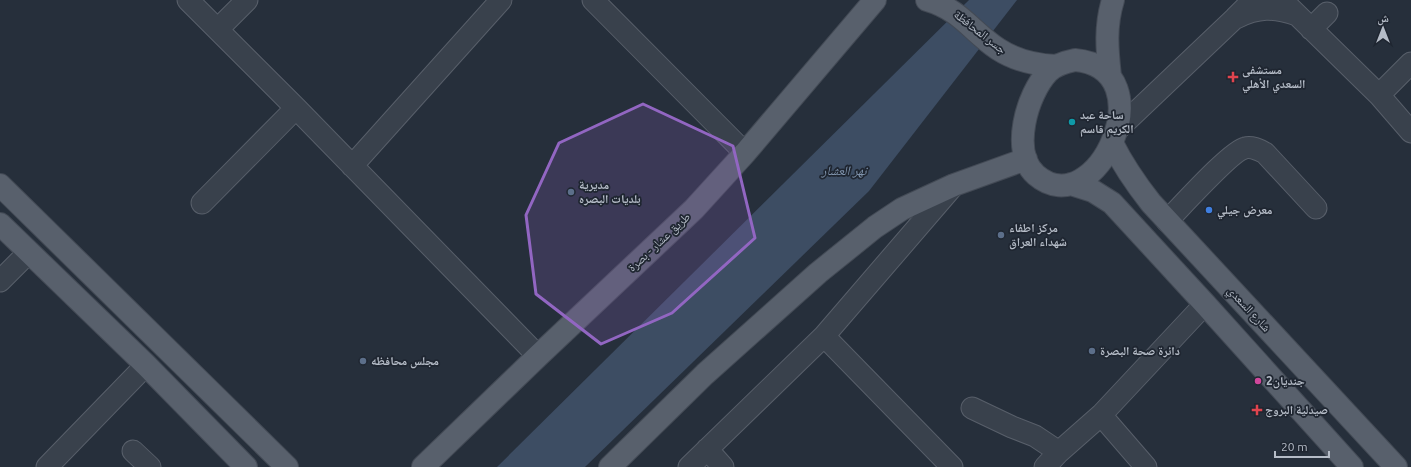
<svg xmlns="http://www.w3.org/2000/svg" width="1411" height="467" viewBox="0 0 1411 467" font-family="Ubuntu,'Noto Naskh Arabic',sans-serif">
<rect width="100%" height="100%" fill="#262f3b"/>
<path fill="#3d4d63" d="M969,0H1017L869,191L585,467H497Z"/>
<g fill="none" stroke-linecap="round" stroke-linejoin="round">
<defs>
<path id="minor" d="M188,0L296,108L538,356
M593,0L745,153
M1282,0L1379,95L1411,132
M1236,18C1258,7 1274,7 1297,15
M218,29L247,0
M1311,29L1327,13
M1379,95L1411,63
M1116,131L1235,18L1248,5L1250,0
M352,166L501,0
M202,203L296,108
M1167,221C1180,208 1231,151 1245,148C1252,146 1259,150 1265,153L1316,208
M0,281L29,252
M824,336L952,467
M972,408L1012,427L1035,436L1059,452
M1101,415L1146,467
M707,449L723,467
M133,451L150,467
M47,467L146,365
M689,467L824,336L954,185
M1045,467L1059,452L1101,415L1205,304"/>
<path id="major" d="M927,0C961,10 971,31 998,49C1015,60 1036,65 1056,66
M1075,60C1168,68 1096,227 1036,175C1010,152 1027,94 1048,72C1055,65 1065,62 1075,60Z
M1110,76C1107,49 1105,26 1113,0
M1112,143C1123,165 1136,184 1151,203L1396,467
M1071,184L1093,191L1112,203L1205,304L1352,467
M0,185L287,467
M0,224L146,365L246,467
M423,467L538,356L694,209L745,153L875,0
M610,467L705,374L818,273L875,227L902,209L954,185L1026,159"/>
</defs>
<use href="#minor" stroke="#585f6a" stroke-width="23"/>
<use href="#major" stroke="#434a55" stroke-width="24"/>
<use href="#minor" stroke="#39414c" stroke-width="21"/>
<use href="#major" stroke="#58606c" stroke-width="22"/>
</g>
<path fill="#9266c2" fill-opacity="0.2" stroke="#9266c2" stroke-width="3" stroke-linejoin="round" d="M643,104L733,146L755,238L672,313L601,344L536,294L526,215L559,143Z"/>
<g fill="#e0444e" stroke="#1f2631" stroke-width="1.5">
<path d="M1231 71h4v4h4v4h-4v4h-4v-4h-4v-4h4z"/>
<path d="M1255 404h4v4h4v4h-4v4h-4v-4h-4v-4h4z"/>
</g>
<circle fill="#0f9aa8" stroke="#1f2631" stroke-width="1.5" cx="1072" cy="122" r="4"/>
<g fill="#5c6f8a" stroke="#1f2631" stroke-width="1.5">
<circle cx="571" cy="192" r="4"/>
<circle cx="1001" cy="235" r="4"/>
<circle cx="1092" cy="351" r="4"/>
<circle cx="363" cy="361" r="4"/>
</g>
<circle fill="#3f7fe0" stroke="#1f2631" stroke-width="1.5" cx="1209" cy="210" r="4"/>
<circle fill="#d1479c" stroke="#1f2631" stroke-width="1.5" cx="1258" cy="381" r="4"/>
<g text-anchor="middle" stroke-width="3.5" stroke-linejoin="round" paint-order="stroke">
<g font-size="12" fill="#b5bcc7" stroke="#1f2631">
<text transform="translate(980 32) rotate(38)" y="4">جسر المحافظة</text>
<text transform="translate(659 242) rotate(-43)" y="4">طريق عشار - بصرة</text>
<text transform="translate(1249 309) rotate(47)" y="4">شارع السعدي</text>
</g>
<g font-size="12" font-weight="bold" fill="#b5bcc7" stroke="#1f2631" text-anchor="start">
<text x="1242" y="74">مستشفى<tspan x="1242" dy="14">السعدي الأهلي</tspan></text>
<text x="1080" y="119">ساحة عبد<tspan x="1080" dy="14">الكريم قاسم</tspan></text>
<text x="579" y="189">مديرية<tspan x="579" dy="14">بلديات البصره</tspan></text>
<text x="1217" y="214">معرض جيلي</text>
<text x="1009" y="232">مركز اطفاء<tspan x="1009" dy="14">شهداء العراق</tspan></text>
<text x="1100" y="355">دائرة صحة البصرة</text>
<text x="371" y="365">مجلس محافظه</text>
<text x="1266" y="385">جنديان2</text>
<text x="1265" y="414">صيدلية البروج</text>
</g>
<g font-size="13" font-style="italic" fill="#7f93ac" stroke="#1f2631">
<text x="844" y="175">نهر العشار</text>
</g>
</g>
<g transform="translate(1383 28)" stroke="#1f2631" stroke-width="3" paint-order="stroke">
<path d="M0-3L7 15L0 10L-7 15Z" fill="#b5bcc7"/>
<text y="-6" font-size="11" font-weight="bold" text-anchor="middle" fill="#b5bcc7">ش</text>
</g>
<path d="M1275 451v6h54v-6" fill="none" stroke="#b5bcc7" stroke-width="2"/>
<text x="1281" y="451" font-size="12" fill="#b5bcc7" stroke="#1f2631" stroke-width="3" paint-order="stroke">20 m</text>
</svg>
